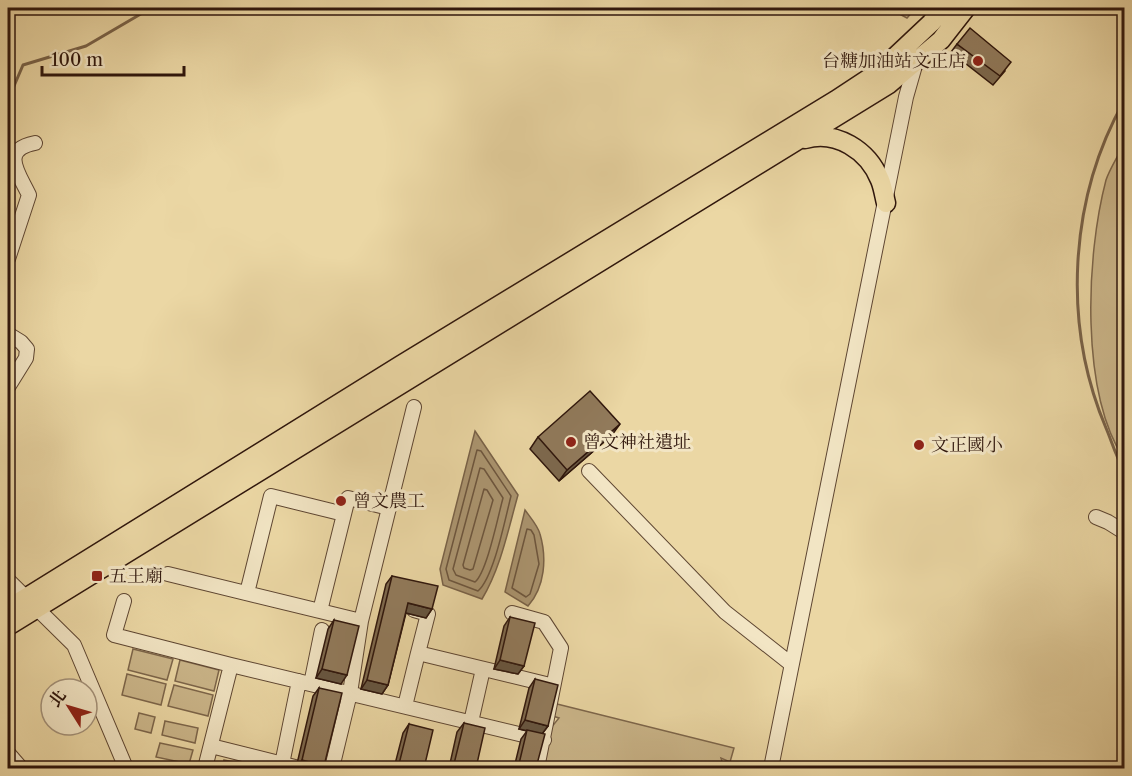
<svg xmlns="http://www.w3.org/2000/svg" width="1132" height="776" viewBox="0 0 1132 776" font-family="'Libre Caslon Text','Noto Serif TC',serif">
<rect width="100%" height="100%" fill="#ebd7a4"/>
<filter id="stains"><feTurbulence type="fractalNoise" baseFrequency=".00333" numOctaves="4"/><feColorMatrix values="0 0 0 0 .2 0 0 0 0 .09 0 0 0 0 .02 0 0 0 .5 -.17"/></filter>
<radialGradient id="worn" r=".72"><stop offset=".6" stop-color="#630" stop-opacity="0"/><stop offset="1" stop-color="#630" stop-opacity=".3"/></radialGradient>
<path fill="#cbb68a" stroke="#7d664b" stroke-width="1.5" d="M888,8H916L907,18Z
M1124,143V459C1080,392 1086,256 1106,180C1110,168 1119,155 1124,143Z
M133,649L173,659L167,680L128,670Z
M180,660L219,670L214,691L175,681Z
M127,674L166,684L161,705L122,695Z
M174,685L213,695L208,716L168,706Z
M549,702L734,748L730,762L721,758L724,768H540L546,734L559,718L546,714Z
M139,713L155,717L151,733L135,729Z
M165,721L198,728L195,743L162,735Z
M160,743L193,750L189,764L156,757Z
M224,760L249,765L248,768H222Z"/>
<path fill="#ab9570" stroke="#796248" stroke-width="1.5" d="M475,431L518,495C508,530 501,567 482,599L443,585L440,569Z
M525,510C530,517 538,526 540,534C547,558 545,587 528,606L505,592Z"/>
<g fill="none" stroke-linecap="round" stroke-linejoin="round">
<path stroke="#6d563e" stroke-width="1.5" d="M477,450L481,451L511,496C505,519 494,577 478,591L449,580L446,569Z
M480,468L484,469L503,498C498,516 487,572 475,582L456,575L453,569Z
M484,489L487,490L493,500L473,569L470,570L464,568L463,565Z
M527,529L531,530L534,535L539,564L530,594L526,597L512,588Z"/>
<path stroke="#796248" stroke-width="3" d="M8,100L23,65L86,46L151,8
M1124,101C1069,199 1062,324 1106,428C1112,442 1116,457 1124,470"/>
<defs>
<path id="minor" d="M8,259L29,195C18,172 0,150 35,143
M8,334L21,342L27,349L26,358L8,387
M589,471L725,612L791,664
M1096,517L1108,522L1124,532
M168,574L361,621
M8,580L74,645L126,768
M247,593L271,496L344,514
M124,601L114,635L231,665L544,740
M414,610L428,614L418,653L550,685
M320,611L348,498L389,508
M512,613L544,622L561,648L537,768
M311,684L322,630
M405,706L418,653
M471,722L483,669
M211,746L299,768
M8,753L21,768
M282,764L299,681
M205,768L231,665
M332,768L350,693L361,621L414,407
M771,768L906,97L916,62L915,60"/>
<path id="major" d="M805,139C836,130 868,150 880,180C883,187 884,195 886,203
M8,609L401,365L836,100L880,71L931,23L944,8
M8,626L889,84L941,40L966,8"/>
</defs>
<use href="#minor" stroke="#5e4632" stroke-width="16"/>
<use href="#major" stroke="#2f160c" stroke-width="21"/>
<use href="#minor" stroke="#f2e5c4" stroke-width="14"/>
<use href="#major" stroke="#ebd7a4" stroke-width="18"/>
</g>
<path fill="#7d694e" stroke="#2f160c" stroke-width="1.5" d="M957,44L1005,71L993,85L951,52Z
M612,435L559,481L530,449L538,437Z
M392,576L432,609L426,618L406,613L388,685L382,694L361,689L386,584Z
M510,617L524,666L518,674L494,669L504,626Z
M334,620L341,684L316,678L328,629Z
M535,679L548,726L542,734L536,768H514L521,739L527,731L519,729L529,688Z
M319,688L322,768H296L313,696Z
M464,723L476,768H449L457,732Z
M409,724L424,768H394L403,733Z"/>
<path fill="#665540" stroke="#2f160c" stroke-width="1.5" d="M620,424L612,435L559,481L567,470Z
M408,603L432,609L426,618L402,612Z
M500,660L524,666L518,674L494,669Z
M322,669L347,675L341,684L316,678Z
M367,680L388,685L382,694L361,689Z
M525,720L548,726L542,734L519,729Z
M302,760L324,766L322,768H296Z"/>
<path fill="#917a5b" stroke="#2f160c" stroke-width="1.5" d="M970,28L1011,62L1000,76L957,44Z
M590,391L620,424L567,470L538,437Z
M392,576L438,586L432,609L408,603L388,685L367,680Z
M510,617L535,623L524,666L500,660Z
M334,620L359,626L347,675L322,669Z
M535,679L558,685L548,726L525,720Z
M319,688L342,693L324,766L302,760Z
M464,723L485,728L476,768H453Z
M409,724L433,730L424,768H398Z
M527,730L545,734L536,768H518Z"/>
<g fill="#8f2418" stroke="#f2e5c4" stroke-width="2">
<circle cx="978" cy="61" r="6"/>
<circle cx="571" cy="442" r="6"/>
<circle cx="919" cy="445" r="6"/>
<circle cx="341" cy="501" r="6"/>
<rect x="91" y="570" width="12" height="12" rx="3"/>
</g>
<g text-anchor="middle" stroke-width="6" stroke-linejoin="round" paint-order="stroke">
<g font-size="18" fill="#2f160c" stroke="#f2e5c4" text-anchor="start">
<text x="966" y="67" text-anchor="end">台糖加油站文正店</text>
<text x="583" y="448">曾文神社遺址</text>
<text x="931" y="451">文正國小</text>
<text x="353" y="507">曾文農工</text>
<text x="109" y="582">五王廟</text>
</g>
</g>
<rect width="1132" height="776" fill="none" stroke="#ebd7a4" stroke-width="30"/>
<rect x="9" y="9" width="1114" height="758" fill="none" stroke="#2f160c" stroke-width="3"/>
<rect x="15" y="15" width="1102" height="746" fill="none" stroke="#2f160c" stroke-width="1.5"/>
<g transform="translate(69 707) rotate(307)"><circle r="28" fill="#f2e5c4" stroke="#a4927a" stroke-width="1.5"/>
<path d="M0-4.5L10 22L0 15L-10 22Z" fill="#8f2418"/>
<text y="-9" font-size="16" font-weight="bold" text-anchor="middle" fill="#2f160c">北</text>
</g>
<path d="M42 66v9h142v-9" fill="none" stroke="#2f160c" stroke-width="3"/>
<text x="51" y="66" font-size="18" fill="#2f160c" stroke="#f2e5c4" stroke-width="4.5" paint-order="stroke">100 m</text>
<rect width="100%" height="100%" filter="url(#stains)"/>
<rect width="100%" height="100%" fill="url(#worn)"/>
</svg>
